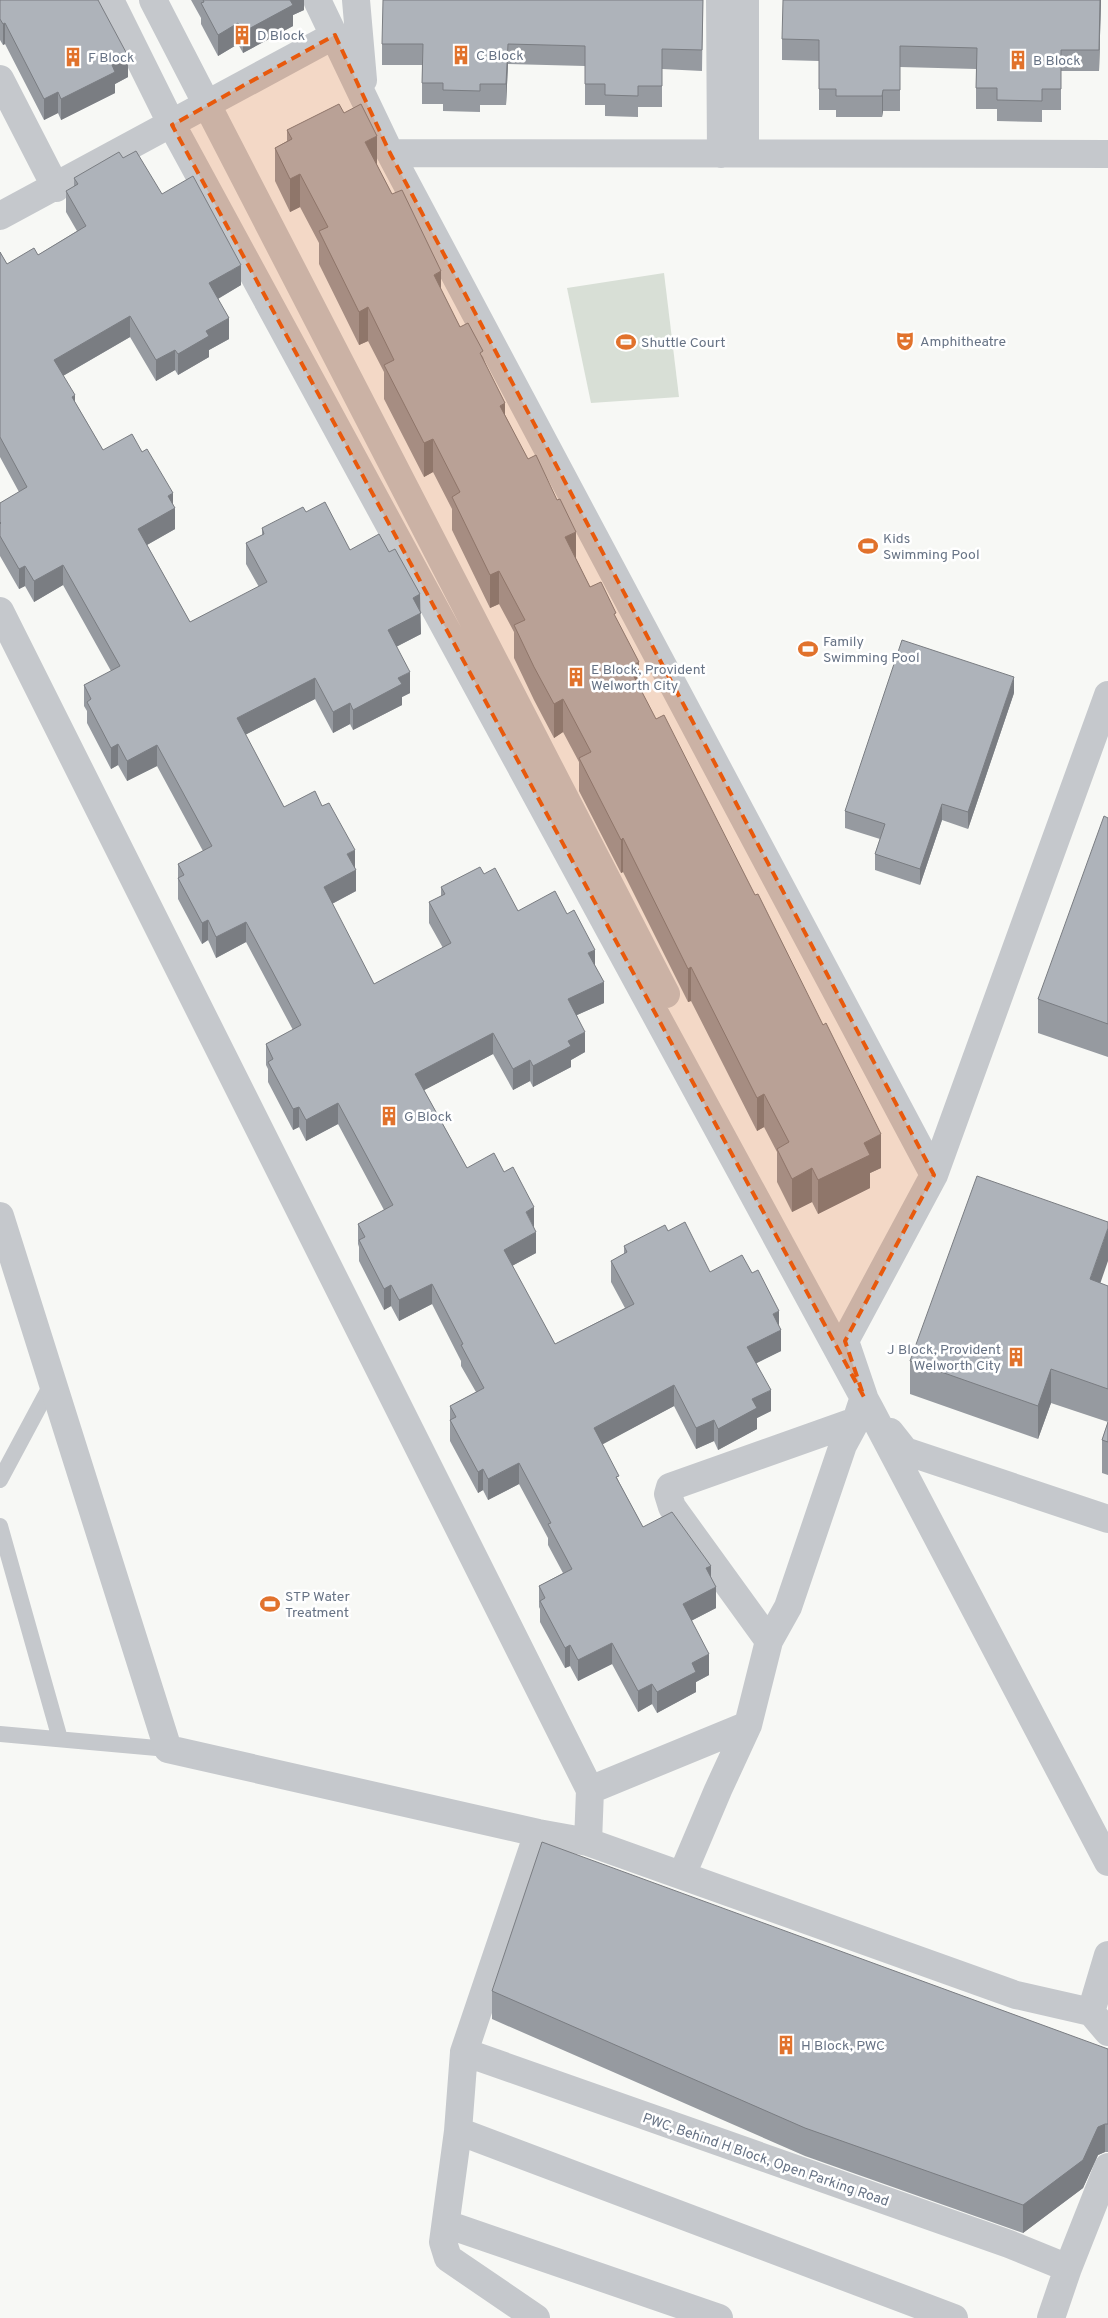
<svg xmlns="http://www.w3.org/2000/svg" width="1108" height="2318" viewBox="0 0 1108 2318" font-family="Overpass,sans-serif">
<rect width="100%" height="100%" fill="#f7f8f5"/>
<path fill="#d8dfd6" d="M664,273L679,397L591,403L567,288Z"/>
<g fill="none" stroke-linecap="round" stroke-linejoin="round">
<path stroke="#c5c8cc" stroke-width="16" d="M0,1480L53,1381
M0,1526L60,1739
M0,1734L168,1749"/>
<path stroke="#c5c8cc" stroke-width="28" d="M110,0L172,125L870,1409L1108,1862
M153,0L666,994
M317,0L390,153L934,1175
M356,0L363,80
M720,0L721,154
M745,0V153
M0,79L56,188
M390,153L1108,154
M0,216L335,35
M0,611L590,1790L588,1842
M0,1216L168,1749L538,1833L588,1842L1016,1995L1091,2012L1108,1955
M890,1432L905,1451L1108,1519
M769,1641L672,1507L668,1494L670,1487L856,1421
M590,1790L748,1725
M682,1875L718,1790L748,1725L769,1641L788,1607L843,1445L856,1421L864,1397L845,1341L934,1175L1108,695
M1091,2012L1108,2032
M464,2052L1009,2244L1068,2268
M458,2131L954,2318
M446,2224L719,2318
M536,2318L448,2258L443,2242L458,2131L464,2052L538,1833
M1051,2318L1068,2268L1108,2167"/>
</g>
<path fill="#969aa0" d="M0,0L128,77L115,84V93L61,120L58,113L44,120L5,44L3,45L0,40Z
M191,0H304V10L293,15V26L243,53L238,44L218,56L201,24V18Z
M703,0L702,71L662,69V107H638V117L605,116V105H585V66L508,64L506,105H480V112L443,111V104H422V65H382V44Z
M1101,0L1099,71H1061V110H1042V122L997,121V109H976V69L900,67V111H883L882,117H836V110H819V61L782,60V39Z
M344,113L377,165L460,327L483,357L505,415L590,587L616,618L639,687L881,1168L870,1173V1188L818,1214L812,1202L792,1212L777,1182V1152L764,1127L757,1131L691,1001L688,1002L623,872L621,873L579,791V762L563,732L554,738L534,700L514,658V632L499,604L490,608L452,530V509L433,472L424,477L384,399V372L368,341L359,345L319,264V243L300,207L290,212L275,181V148L287,141V130Z
M123,158L162,194L241,285L218,299L229,339L209,350V357L178,375L175,370L156,381L130,337L63,376L75,402L103,450L173,505L175,529L147,545L190,622L259,587L246,564V543L262,535V528L306,512L420,611L421,634L396,647L410,693L402,697V705L353,730L350,724L333,733L315,699L245,735L284,807L355,867L356,891L332,904L374,984L443,948L429,923V902L441,896V887L484,874L518,911L595,966L604,1003L577,1015L585,1052L571,1060V1067L533,1087L530,1081L513,1090L493,1054L424,1090L467,1168L534,1228L536,1253L512,1266L555,1344L625,1308L611,1282V1261L624,1254V1246L668,1231L710,1272L779,1325L781,1351L756,1363L771,1411L757,1418V1429L718,1450L714,1441L696,1449L674,1406L602,1444L619,1482L643,1527L711,1577L716,1608L691,1621L709,1675L696,1682V1692L657,1713L652,1704L638,1712L612,1664L578,1681L570,1666L565,1668L540,1622V1609L539,1607V1586L563,1573L548,1545V1538L519,1484L488,1500L483,1490L478,1493L450,1441V1406L476,1392L461,1366V1361L432,1304L399,1321L391,1306L384,1310L359,1261V1247L358,1244V1224L384,1210L338,1124L306,1141L299,1127L293,1130L268,1082V1069L266,1065V1044L293,1030L246,942L216,958L208,940L202,944L178,899V864L203,851L157,766L127,781L118,765L111,769L87,723V711L84,706V685L111,671L63,585L34,602L25,586L19,589L0,556V503L19,492L0,457V252L7,264L38,255L77,231L66,212V191L74,187V178Z
M1014,693L968,829L942,820L920,885L875,870V854L880,839L845,828V811Z
M1108,818V1057L1038,1033V999Z
M1100,1283L1108,1286V1475L1102,1473V1440L1108,1422L1051,1403L1038,1439L910,1394V1361Z
M492,1991L1108,2049V2152H1105L1098,2155L1083,2188L1023,2233L805,2156L492,2019Z"/>
<path fill="#7a7d82" d="M289,0H304V10L293,15V26L243,53V32Z
M1100,0H1101L1099,71V50Z
M5,23V44L3,45V24Z
M238,23V44L218,56V35Z
M508,44V64L506,105V84Z
M128,56V77L115,84V93L61,120V99L112,65Z
M883,90V111L882,117V96Z
M58,92V113L44,120V99Z
M377,136V169L365,142Z
M300,174V207L290,212V179Z
M241,265V285L209,304V283Z
M441,271V304L434,275Z
M368,307V341L359,345V312Z
M130,316V337L54,381V360Z
M229,318V339L209,350V357L178,375V354L206,331Z
M175,350V370L156,381V360Z
M75,395V416L72,397Z
M505,403V436L500,406Z
M433,439V472L424,477V443Z
M173,493V509L175,508V529L138,550V529L168,496Z
M576,532V565L565,537Z
M63,565V585L34,602V581Z
M25,566V586L19,589V569Z
M499,571V604L490,608V575Z
M420,594L421,634L388,651V630L413,598Z
M639,662V695L629,667Z
M410,672V693L402,697V705L353,730V710L398,678Z
M1014,677V693L968,829V812Z
M315,678V699L237,739V718Z
M563,699V732L554,738V704Z
M350,703V724L333,733V712Z
M118,744V765L111,769V748Z
M157,745V766L127,781V761Z
M942,804V820L920,885V869Z
M623,838V872L621,873V840Z
M355,850V871L347,854Z
M356,870V891L324,908V887Z
M208,920V940L202,944V923Z
M246,922V942L216,958V937Z
M595,950V971L588,953Z
M691,967V1001L688,1002V969Z
M604,982V1003L568,1019V999Z
M585,1032V1052L571,1060V1067L533,1087V1066L568,1041Z
M493,1033V1054L415,1095V1074Z
M530,1060V1081L513,1090V1069Z
M764,1094V1127L757,1131V1098Z
M338,1103V1124L306,1141V1120Z
M299,1107V1127L293,1130V1109Z
M881,1134V1168L870,1173V1188L818,1214V1180L864,1143Z
M812,1168V1202L792,1212V1179Z
M534,1207V1228L526,1212Z
M1108,1228V1261L1090,1313V1279Z
M536,1232V1253L504,1270V1250Z
M432,1284V1304L399,1321V1300Z
M391,1285V1306L384,1310V1289Z
M779,1311V1331L781,1330V1351L747,1368V1347L773,1314Z
M1051,1369V1403L1038,1439V1406Z
M674,1385V1406L594,1449V1428Z
M771,1390V1411L757,1418V1429L718,1450V1429L752,1399Z
M714,1420V1441L696,1449V1428Z
M519,1463V1484L488,1500V1479Z
M483,1469V1490L478,1493V1472Z
M711,1566V1587L706,1568Z
M716,1587V1608L683,1625V1604Z
M612,1643V1664L578,1681V1660Z
M570,1645V1666L565,1668V1648Z
M709,1654V1675L696,1682V1692L657,1713V1692L692,1663Z
M652,1684V1704L638,1712V1691Z
M1105,2124V2152L1098,2155L1083,2188L1023,2233V2205L1098,2127Z"/>
<path fill="#aeb3ba" stroke="#7a7d82" d="M0,0H98L128,56L112,65L115,72L61,99L58,92L44,99L5,23L3,24L0,19Z
M203,0H290L293,5L243,32L238,23L218,35L201,3L204,2Z
M383,0H703L702,50L662,49V86H638V96L605,95V84H585V46L508,44L506,84H480V91L443,90V83H422L423,44H382Z
M783,0H1100L1099,50H1061V89H1042V101L997,100V88H976L977,48L900,46V90H883L882,96H836V89H819V40L782,39Z
M339,104L344,113L361,104L377,136L365,142L392,194L402,190L441,271L434,275L460,327L468,323L483,351L480,353L505,403L500,406L528,459L536,455L557,500L560,499L576,532L565,537L590,587L601,582L616,613L614,614L639,662L629,667L656,719L664,715L755,895L758,894L823,1025L826,1023L881,1134L864,1143L870,1155L818,1180L812,1168L792,1179L777,1149L789,1142L764,1094L757,1098L691,967L688,969L623,838L621,840L579,758L591,752L563,699L554,704L534,667L514,625L525,620L499,571L490,575L452,497L460,492L433,439L424,443L384,365L394,360L368,307L359,312L319,231L328,227L300,174L290,179L275,148L292,139L287,130Z
M136,151L162,194L193,176L241,265L209,283L229,318L206,331L209,336L178,354L175,350L156,360L130,316L54,360L75,395L72,397L103,450L132,434L142,452L147,449L173,493L168,496L175,508L138,529L190,622L267,582L246,543L264,534L262,528L303,507L306,512L325,502L350,550L379,534L389,552L395,549L420,594L413,598L421,613L388,630L410,672L398,678L402,684L353,710L350,703L333,712L315,678L237,718L284,807L315,791L322,806L329,803L355,850L347,854L356,870L324,887L374,984L451,943L429,902L445,894L441,887L480,867L484,874L495,868L518,911L555,891L567,914L574,910L595,950L588,953L604,982L568,999L585,1032L568,1041L571,1046L533,1066L530,1060L513,1069L493,1033L415,1074L467,1168L494,1153L504,1172L513,1167L534,1207L526,1212L536,1232L504,1250L555,1344L634,1304L611,1261L627,1252L624,1246L665,1225L668,1231L685,1222L710,1272L742,1255L752,1273L758,1270L779,1311L773,1314L781,1330L747,1347L771,1390L752,1399L757,1408L718,1429L714,1420L696,1428L674,1385L594,1428L619,1476L616,1477L643,1527L672,1512L711,1566L706,1568L716,1587L683,1604L709,1654L692,1663L696,1672L657,1692L652,1684L638,1691L612,1643L578,1660L570,1645L565,1648L540,1601L545,1598L539,1586L572,1569L548,1524L551,1523L519,1463L488,1479L483,1469L478,1472L450,1420L456,1417L450,1406L484,1388L461,1345L463,1344L432,1284L399,1300L391,1285L384,1289L359,1240L365,1237L358,1224L393,1205L338,1103L306,1120L299,1107L293,1109L268,1062L273,1059L266,1044L301,1025L246,922L216,937L208,920L202,923L178,878L184,875L178,864L212,846L157,745L127,761L118,744L111,748L87,702L91,699L84,685L120,666L63,565L34,581L25,566L19,569L0,536V524L1,523L0,522V503L27,487L0,437V252L7,264L34,248L38,255L86,226L66,191L78,184L74,178L119,152L123,158Z
M902,640L1014,677L968,812L942,804L920,869L875,854L885,824L845,811Z
M1104,816L1108,818V1024L1038,999Z
M977,1176L1108,1222V1228L1090,1279L1108,1286V1389L1051,1369L1038,1406L910,1361Z
M1108,1422V1442L1102,1440Z
M542,1842L1108,2049V2124H1105L1098,2127L1083,2160L1023,2205L805,2128L492,1991Z"/>
<path fill="#e8590c" fill-opacity="0.2" stroke="#e8590c" stroke-width="4" stroke-dasharray="10 6" stroke-linejoin="round" d="M335,35L390,153L934,1175L845,1341L864,1397L172,125Z"/>
<defs>
<symbol id="building-bare" viewBox="-9 -9 18 18"><path d="M-4-6H4V6H1V3H-1V6H-4ZM-2.5-4.3h1.7v1.8h-1.7ZM.8-4.3h1.7v1.8H.8ZM-2.5-1h1.7V.8h-1.7ZM.8-1h1.7V.8H.8Z" fill="#e1722c" stroke="#fff" stroke-width="2.5" paint-order="stroke"/></symbol>
<symbol id="theatre-bare" viewBox="-9 -9 18 18"><path d="M-5-5.5Q0-4 5-5.5V0Q5 5 0 6Q-5 5-5 0ZM-3.3-2.5H-1v1.5H-3.3ZM1-2.5H3.3v1.5H1ZM-2.8 1Q0 5.5 2.8 1Z" fill="#e1722c" stroke="#fff" stroke-width="2.5" paint-order="stroke"/></symbol>
<symbol id="stadium-bare" viewBox="-9 -9 18 18"><path d="M0-5a6.5 5 0 1 0 0 10a6.5 5 0 1 0 0-10ZM-3.5-1.8h7v3.6h-7Z" fill="#e1722c" stroke="#fff" stroke-width="2.5" paint-order="stroke"/></symbol>
</defs>
<g fill-rule="evenodd">
<use href="#building-bare" x="228" y="21" width="28" height="28"/>
<use href="#building-bare" x="447" y="41" width="28" height="28"/>
<use href="#building-bare" x="59" y="43" width="28" height="28"/>
<use href="#building-bare" x="1004" y="46" width="28" height="28"/>
<use href="#theatre-bare" x="891" y="327" width="28" height="28"/>
<use href="#stadium-bare" x="612" y="328" width="28" height="28"/>
<use href="#stadium-bare" x="854" y="532" width="28" height="28"/>
<use href="#stadium-bare" x="794" y="635" width="28" height="28"/>
<use href="#building-bare" x="562" y="663" width="28" height="28"/>
<use href="#building-bare" x="375" y="1102" width="28" height="28"/>
<use href="#building-bare" x="1002" y="1343" width="28" height="28"/>
<use href="#stadium-bare" x="256" y="1590" width="28" height="28"/>
<use href="#building-bare" x="772" y="2031" width="28" height="28"/>
</g>
<g text-anchor="middle" stroke-width="5" stroke-linejoin="round" paint-order="stroke">
<g font-size="14" fill="#677385" stroke="#fff" text-anchor="start">
<text x="257" y="40">D Block</text>
<text x="476" y="60">C Block</text>
<text x="88" y="62">F Block</text>
<text x="1033" y="65">B Block</text>
<text x="920" y="346">Amphitheatre</text>
<text x="641" y="347">Shuttle Court</text>
<text x="883" y="543">Kids<tspan x="883" dy="16">Swimming Pool</tspan></text>
<text x="823" y="646">Family<tspan x="823" dy="16">Swimming Pool</tspan></text>
<text x="591" y="674">E Block, Provident<tspan x="591" dy="16">Welworth City</tspan></text>
<text x="404" y="1121">G Block</text>
<text x="1001" y="1354" text-anchor="end">J Block, Provident<tspan x="1001" dy="16">Welworth City</tspan></text>
<text x="285" y="1601">STP Water<tspan x="285" dy="16">Treatment</tspan></text>
<text x="801" y="2050">H Block, PWC</text>
</g>
<g font-size="14" fill="#677385" stroke="#fff">
<text transform="translate(766 2159) rotate(19)" y="5">PWC, Behind H Block, Open Parking Road</text>
</g>
</g>
</svg>
